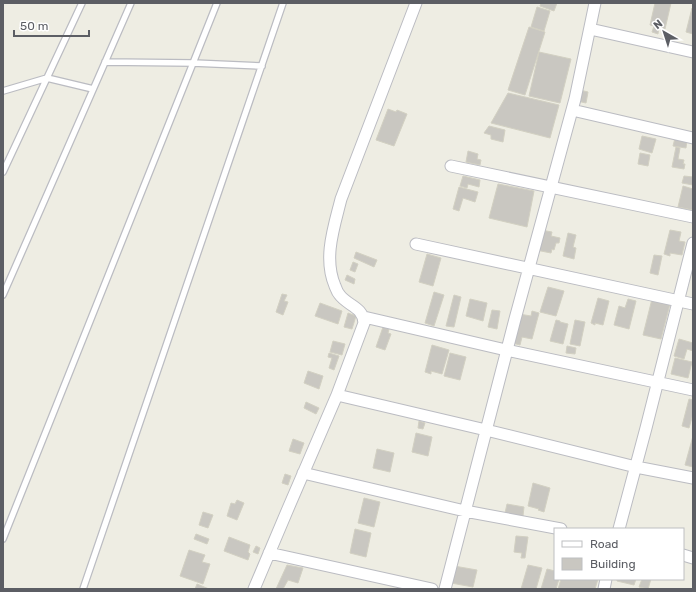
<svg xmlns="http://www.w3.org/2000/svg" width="696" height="592" viewBox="0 0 696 592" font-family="Rubik,sans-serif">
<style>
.building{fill:#c9c7c1;stroke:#d2d0c2}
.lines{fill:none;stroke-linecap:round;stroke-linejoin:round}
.lane-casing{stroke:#bbbcc2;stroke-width:8}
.street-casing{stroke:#bbbcc2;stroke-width:13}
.lane{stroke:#fff;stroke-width:5.5}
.street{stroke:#fff;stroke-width:11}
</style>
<rect width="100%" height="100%" fill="#eeede3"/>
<path class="building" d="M541,3h16l-3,8 -14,-5z
M655,3h16l-6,26 -6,-2 -1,7 -6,-2 2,-6 -4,-1z
M537,7l13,4 -6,20 -13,-4z
M692,8h1v26l-7,-2z
M529,27l16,5 -20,63 -17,-5z
M539,52l32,7 -11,44 -31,-7z
M580,90l8,2 -2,11 -9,-2z
M508,93l51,12 -9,33 -59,-15z
M388,109l8,3 1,-2 10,4 -13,32 -18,-6z
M489,126l16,4 -2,12 -12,-3v-4l-7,-2z
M642,136l14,3 -4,14 -13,-4z
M675,138l12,2 -1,8 -13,-2z
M676,147l4,1 -2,11 6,1 -1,4h2l-1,5 -12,-2z
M468,151l10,3 -1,5 4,1 -1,5 -14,-3z
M640,153l10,2 -2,11 -10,-2z
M463,176l17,4 -1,7 -11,-3 -1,4 -7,-2z
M684,176l9,1v8l-11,-2z
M498,184l36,7 -7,36 -38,-9z
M683,186l10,3v21l-15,-3z
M459,187l19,5 -3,10 -12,-4 -4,13 -6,-2z
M541,230l11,2 -1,4 9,2 -1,5h-3l-2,7 -2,-1 -1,4 -15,-3z
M670,230l11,2 -2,9 6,1 -3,13 -12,-2v3l-6,-2z
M568,233l8,2 -3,12 3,1 -2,11 -11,-3z
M356,252l21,8 -3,7 -20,-9z
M427,254l14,4 -8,28 -14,-4z
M654,255l8,1 -4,19 -8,-2z
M353,262l5,2 -3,8 -5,-2z
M347,275l8,4 -1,5 -9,-4z
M548,287l16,4 -8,25 -16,-4z
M434,292l10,3 -10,31 -9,-3z
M282,294l5,1 -3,6 4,1 -5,13 -7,-3z
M454,295l7,2 -7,30 -8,-1z
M598,298l11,3 -6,24 -8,-2v2l-4,-2z
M470,299l17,4 -4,18 -17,-5z
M628,299l8,2 -7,28 -15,-4 5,-19 6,2z
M652,299l18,5 -9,35 -18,-4z
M320,303l22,8 -4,13 -23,-8z
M492,310l8,1 -3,18 -9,-2z
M532,311l7,2 -7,26 -10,-2 -2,8 -8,-2 7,-29 12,2z
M348,313l8,3 -4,13 -8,-2z
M556,320l4,1v1l8,2 -5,20 -13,-3z
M575,320l10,2 -5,24 -10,-2z
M383,327l6,2 -1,4 3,1 -6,16 -9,-3z
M679,339l14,4v8l-6,-2 -3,10 -10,-3z
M333,341l12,3 -3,11 -12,-3z
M432,345l17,5 -7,24 -11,-3v3l-6,-2z
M567,346l9,2 -1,6 -9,-1z
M329,353l10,3 -5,14 -5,-2 3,-10 -4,-1z
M450,353l16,4 -6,23 -16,-4z
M675,358l17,4 -4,16 -17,-4z
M308,371l15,5 -4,13 -15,-6z
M689,399l4,1v14l-4,14 -7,-2z
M306,402l13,6 -3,6 -12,-6z
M419,421l6,2 -2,6 -5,-1z
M416,433l16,4 -4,19 -16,-4z
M693,436v31l-8,-2z
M293,439l11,4 -4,11 -11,-3z
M377,449l17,4 -4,19 -17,-4z
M285,474l6,2 -3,9 -6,-2z
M533,483l17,5 -6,24 -6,-2 1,-1 -11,-3z
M364,498l16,4 -6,25 -16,-4z
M237,500l7,3 -7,17 -10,-4 4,-13 4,1z
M507,504l17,3 -1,9 -18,-3z
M203,512l10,3 -5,13 -9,-3z
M355,529l16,4 -5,24 -16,-4z
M196,534l13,5 -2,5 -13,-5z
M516,536l12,1 -3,21h-4l1,-5 -8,-1z
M229,537l21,8 -2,7 2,2 -2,6 -24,-9z
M256,546l4,2 -2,6 -5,-2z
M189,550l16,5 -3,7 8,2 -7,20 -23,-8z
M287,565l16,3 -5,15 -10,-3 -5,9h-7z
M528,565l14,3 -6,21h-15z
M454,566l23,4 -4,17 -22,-4z
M547,569l8,2v8h4l-3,10h-15z
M561,579h37l-3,10h-37z
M617,579h19l-2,6 -17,-4z
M642,579h9l-3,10 -9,-2z
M197,584l12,5h-14z"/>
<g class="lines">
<defs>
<path id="lane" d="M105,62l88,1 69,3
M3,91l44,-13 46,11
M3,172l79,-169
M3,295l128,-292
M3,539l214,-536
M83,589l200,-586"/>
<path id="street" d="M590,29l103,23
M572,110l121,28
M451,166l242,51
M416,244l277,60
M364,317l142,33 187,40
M337,395l149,35 150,37 57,11
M303,473l162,38 96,18
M619,529l27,-101 47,-185
M269,553l163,36
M683,555l10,3
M254,589l33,-78 50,-116 27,-72c-1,-17 -17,-17 -25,-29 -2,-2 -3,-6 -4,-8 -12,-28 -1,-59 6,-87l75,-196
M445,589l70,-270 60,-220 20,-96
M604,589l2,-10"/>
</defs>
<use href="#lane" class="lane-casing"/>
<use href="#street" class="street-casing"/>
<use href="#lane" class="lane"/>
<use href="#street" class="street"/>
</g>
<rect width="696" height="592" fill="none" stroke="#5c5e64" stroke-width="8"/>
<rect x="554" y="528" width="130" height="52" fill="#ffffff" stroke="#bebfc1"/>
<rect x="562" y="541" width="20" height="6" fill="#ffffff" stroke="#bebfc1"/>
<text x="590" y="548" font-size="12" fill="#5c5e64">Road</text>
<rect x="562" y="558" width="20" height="12" fill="#c9c7c1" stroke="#bebfc1"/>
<text x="590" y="568" font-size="12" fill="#5c5e64">Building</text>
<g transform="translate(664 32) rotate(321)" stroke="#ffffff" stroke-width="3" paint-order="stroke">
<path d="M0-3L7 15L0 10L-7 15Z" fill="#5c5e64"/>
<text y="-6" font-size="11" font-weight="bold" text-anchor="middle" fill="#5c5e64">N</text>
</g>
<path d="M14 30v6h75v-6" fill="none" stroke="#5c5e64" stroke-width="2"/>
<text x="20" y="30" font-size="12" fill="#5c5e64" stroke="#ffffff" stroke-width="3" paint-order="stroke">50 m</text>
</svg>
